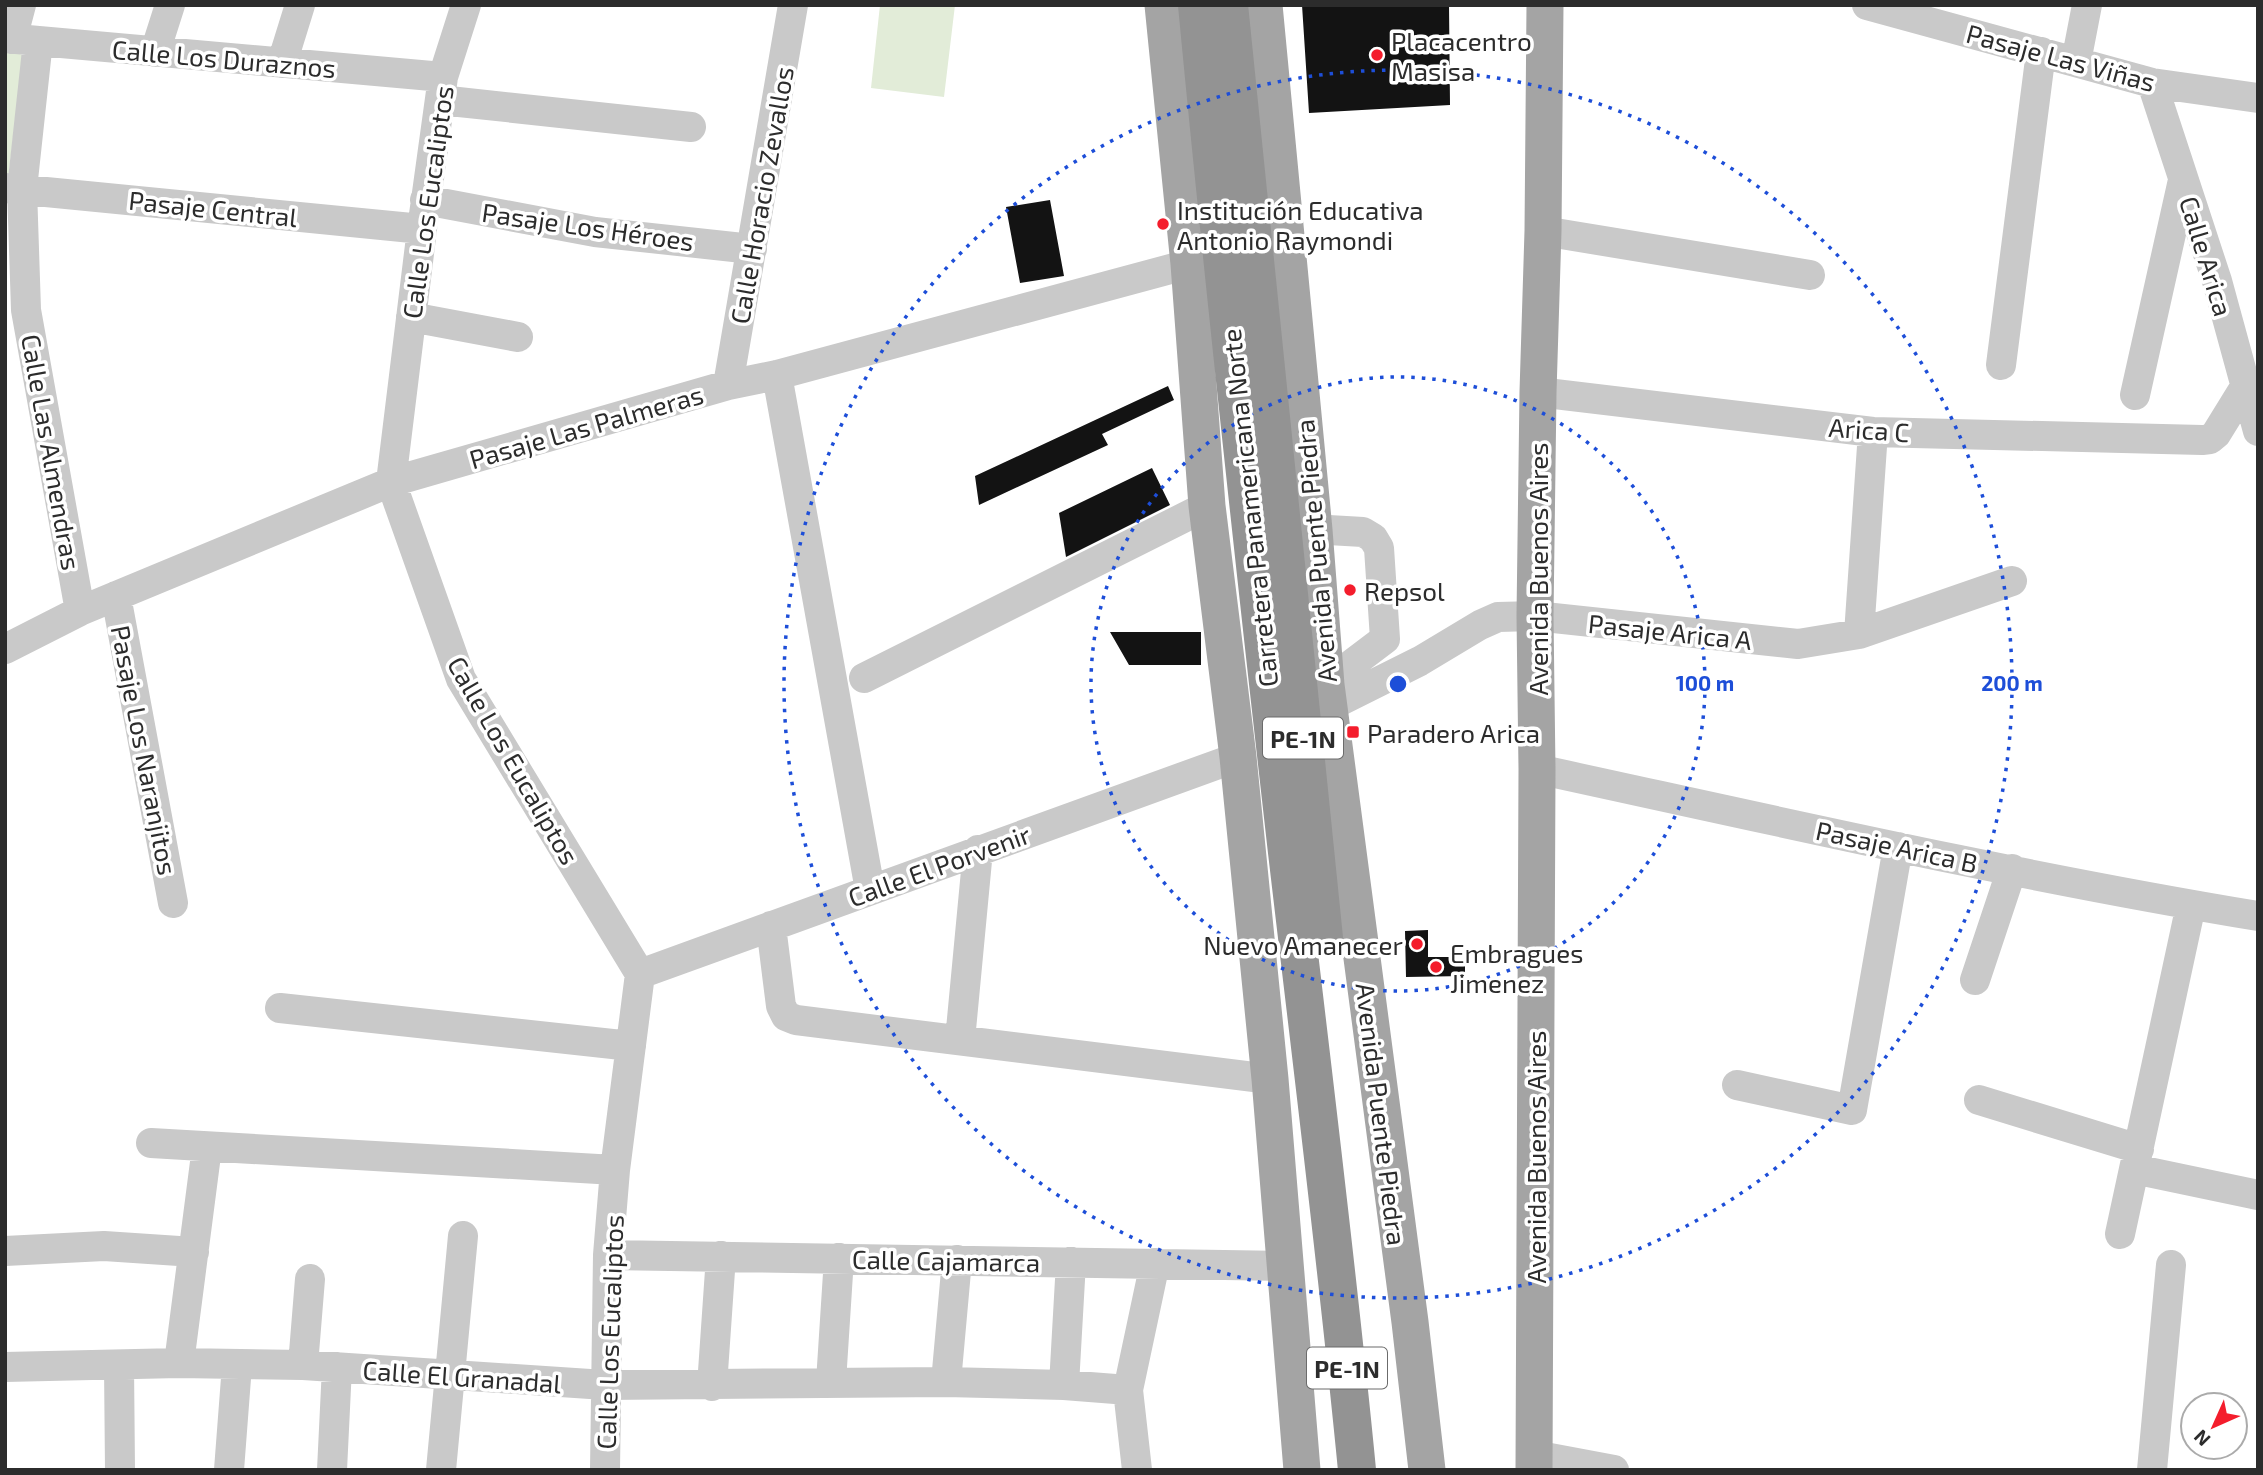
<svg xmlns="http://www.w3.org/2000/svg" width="2263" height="1475" viewBox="0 0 2263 1475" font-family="'Exo 2',sans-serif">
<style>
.green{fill:#e2ecd8}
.building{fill:#131313}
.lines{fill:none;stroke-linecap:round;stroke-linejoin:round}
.minor{stroke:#c9c9c9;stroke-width:30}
.major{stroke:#a4a4a4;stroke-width:37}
.highway{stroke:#939393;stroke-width:38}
.ring{fill:none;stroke:#1d4ed8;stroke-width:3.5;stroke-dasharray:3.5 7}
.poi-dot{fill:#f41d2c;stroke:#fff;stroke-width:2.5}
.labels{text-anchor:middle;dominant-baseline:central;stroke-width:7;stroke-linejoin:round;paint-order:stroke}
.shield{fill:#fff;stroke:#6b6b6b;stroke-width:2}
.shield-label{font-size:24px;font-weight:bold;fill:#2c2c2c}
.poi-label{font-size:26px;fill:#2c2c2c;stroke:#fff;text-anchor:start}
.street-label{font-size:26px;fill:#2c2c2c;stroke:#fff}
.centre{fill:#1d4ed8;stroke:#fff;stroke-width:3.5}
.ring-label{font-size:21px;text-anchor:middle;font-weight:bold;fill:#1d4ed8;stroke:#fff;stroke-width:7;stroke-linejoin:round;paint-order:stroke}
</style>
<rect width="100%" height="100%" fill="#fff"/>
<path class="green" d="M880,5h75l-11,92 -73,-9z
M5,50l18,5 -15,125 -3,-1z"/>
<path class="building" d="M1302,5h147l1,100 -141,8z
M1050,200l14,76 -44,7 -14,-76z
M1168,386l6,14 -72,34 6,11 -129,60 -4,-29z
M1152,468l18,37 -104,52 -7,-44z
M1110,632h91v33h-72z
M1428,930v27h37v19l-59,1 -1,-46z"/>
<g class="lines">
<path class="minor" d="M466,5l-23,72 -21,152 -31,253 70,197 179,295 -25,196 -7,85 -3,215
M1867,5l285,78 106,15
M5,38l438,39
M12,39l9,-34
M38,41l-16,148 4,121 54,301
M155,52l15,-47
M2076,62l11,-57
M282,63l18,-58
M2152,83l65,198 41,150
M440,100l251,27
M5,188l417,41
M425,200l170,32 157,17
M1543,231l267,44
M411,317l107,20
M2001,365l40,-313
M777,375l93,515
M728,385l65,-380
M1538,392l335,40 329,8 8,-1 6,-5 29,-47
M2135,395l48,-215
M1294,528l69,4 10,6 6,10 6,91 -74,56
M116,596l57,307
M1859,634l14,-202
M5,649l75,-38 311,-129 337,-97 49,-10 412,-111
M864,678l343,-172
M1311,713l19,-7 90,-45 60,-36 18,-8 37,-1 263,28 61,-10 153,-53
M1537,769c240,52 479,107 721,147
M771,926l10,80 5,10 10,4 474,59
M640,974l598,-217
M1975,980l37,-111
M280,1008l351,38
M960,1040l18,-190
M1737,1085l115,25 46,-263
M1979,1100l160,49
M151,1143l464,27
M2134,1169l124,26
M2120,1234l71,-329
M5,1251l99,-5 90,6
M608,1255l677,11
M179,1363l28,-216
M119,1365l1,105
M303,1365l7,-86
M5,1367l174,-4 124,2 302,20 341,-3 118,3 64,5
M831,1382l8,-124
M946,1382l11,-122
M1064,1385l7,-123
M712,1386l9,-130
M1534,1455l80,15
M229,1470l8,-105
M332,1470l5,-103
M441,1470l22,-234
M1137,1470l-9,-80 27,-127
M2152,1470l19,-205"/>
<path class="major" d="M1163,5l26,259 18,242 31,251 32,322 32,391
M1264,5l50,525 12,155 84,637 17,148
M1534,1470l3,-701 -2,-153 3,-224 5,-161 2,-226"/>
<path class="highway" d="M1197,5c27,283 58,565 90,847 24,206 50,411 70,618
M1229,5l95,933"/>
</g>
<g class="ring">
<circle cx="1398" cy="684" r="307"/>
<circle cx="1398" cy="684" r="614"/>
</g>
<g class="poi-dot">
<circle cx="1377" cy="55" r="7"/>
<circle cx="1163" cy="224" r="7"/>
<circle cx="1350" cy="590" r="7"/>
<rect x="1346" y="725" width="14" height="14" rx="3.5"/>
<circle cx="1417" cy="944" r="7"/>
<circle cx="1436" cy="967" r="7"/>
</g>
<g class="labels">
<g class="shield">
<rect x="1263" y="717.5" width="80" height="41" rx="5"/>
<rect x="1307" y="1347.5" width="80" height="41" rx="5"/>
</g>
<g class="shield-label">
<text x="1303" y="738">PE-1N</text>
<text x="1347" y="1368">PE-1N</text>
</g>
<g class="poi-label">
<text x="1391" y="40">Placacentro<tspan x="1391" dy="30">Masisa</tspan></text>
<text x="1177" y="209">Institución Educativa<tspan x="1177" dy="30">Antonio Raymondi</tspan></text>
<text x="1364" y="590">Repsol</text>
<text x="1367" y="732">Paradero Arica</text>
<text x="1403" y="944" text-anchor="end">Nuevo Amanecer</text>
<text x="1450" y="952">Embragues<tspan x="1450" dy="30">Jimenez</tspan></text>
</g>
<g class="street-label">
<text transform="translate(2061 57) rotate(15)">Pasaje Las Viñas</text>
<text transform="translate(224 58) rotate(5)">Calle Los Duraznos</text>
<text transform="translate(761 195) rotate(-80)">Calle Horacio Zevallos</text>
<text transform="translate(427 202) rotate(-82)">Calle Los Eucaliptos</text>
<text transform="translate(213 208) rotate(6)">Pasaje Central</text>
<text transform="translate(588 226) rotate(8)">Pasaje Los Héroes</text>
<text transform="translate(2207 256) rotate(73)">Calle Arica</text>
<text transform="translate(586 426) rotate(-16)">Pasaje Las Palmeras</text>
<text transform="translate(1869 429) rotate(4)">Arica C</text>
<text transform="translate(52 452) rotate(80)">Calle Las Almendras</text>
<text transform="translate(1249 508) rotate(-96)">Carretera Panamericana Norte</text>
<text transform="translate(1315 551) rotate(-95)">Avenida Puente Piedra</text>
<text transform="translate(1537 569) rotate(-90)">Avenida Buenos Aires</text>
<text transform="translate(1670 631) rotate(6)">Pasaje Arica A</text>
<text transform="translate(145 750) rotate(79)">Pasaje Los Naranjitos</text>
<text transform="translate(514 760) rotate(60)">Calle Los Eucaliptos</text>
<text transform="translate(1897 846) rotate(12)">Pasaje Arica B</text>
<text transform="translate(939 865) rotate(-20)">Calle El Porvenir</text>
<text transform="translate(1382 1114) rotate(83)">Avenida Puente Piedra</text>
<text transform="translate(1535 1157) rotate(-90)">Avenida Buenos Aires</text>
<text transform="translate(946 1260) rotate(1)">Calle Cajamarca</text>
<text transform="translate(609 1332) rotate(-88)">Calle Los Eucaliptos</text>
<text transform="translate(462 1376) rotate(4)">Calle El Granadal</text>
</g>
</g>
<circle cx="1398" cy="684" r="10" class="centre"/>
<g class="ring-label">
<text x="1705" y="691">100 m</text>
<text x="2012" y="691">200 m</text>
</g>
<rect width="2263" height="1475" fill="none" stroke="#2c2c2c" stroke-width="14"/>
<g transform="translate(2214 1426) rotate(225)"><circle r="33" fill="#ffffff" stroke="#ababab" stroke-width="2"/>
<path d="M0-5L12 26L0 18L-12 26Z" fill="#f41d2c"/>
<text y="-10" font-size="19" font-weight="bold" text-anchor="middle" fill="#2c2c2c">N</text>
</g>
</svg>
